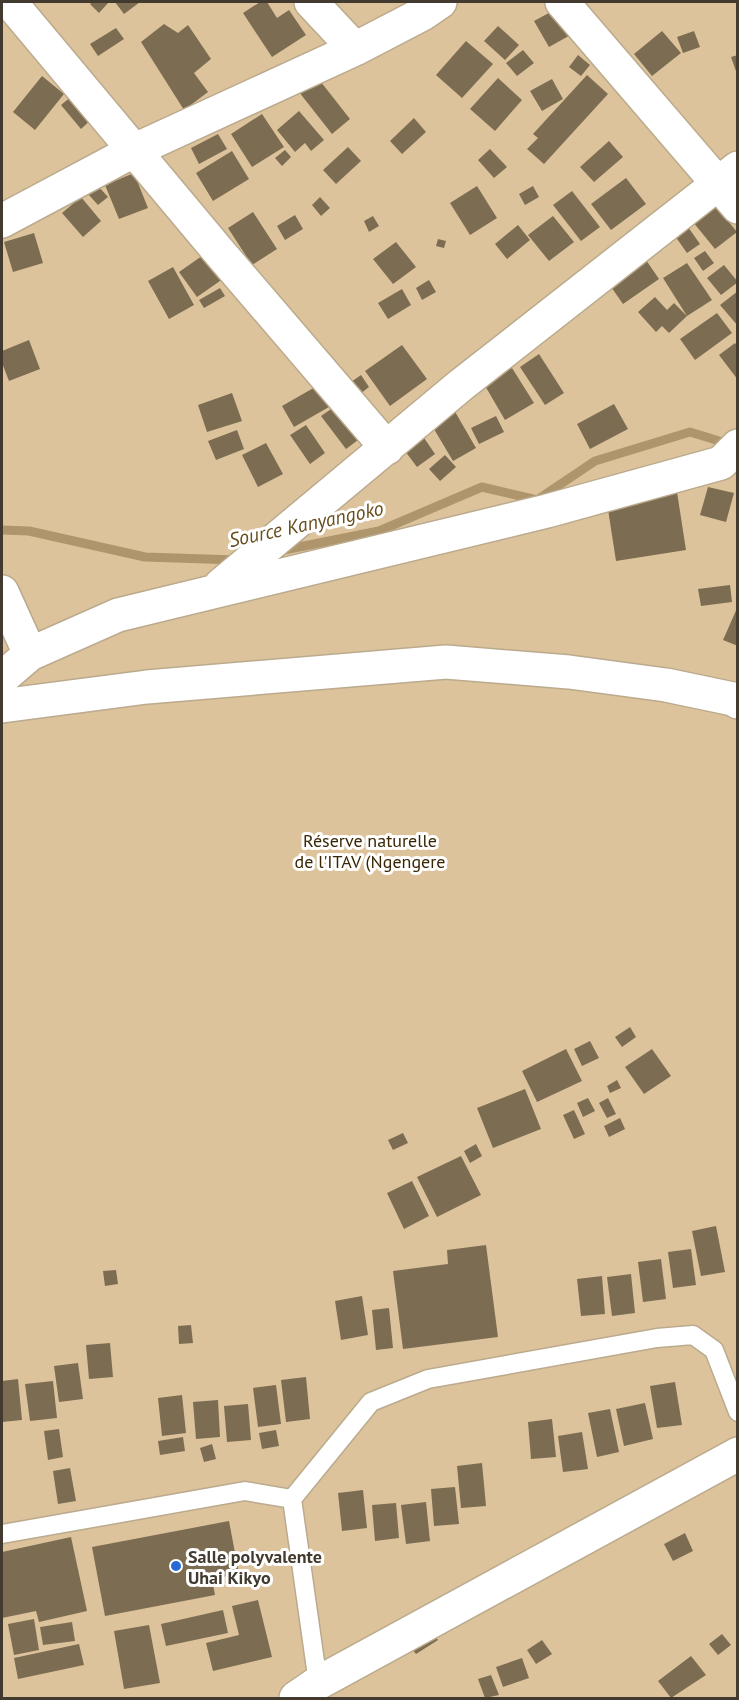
<svg xmlns="http://www.w3.org/2000/svg" width="739" height="1700" viewBox="0 0 739 1700" font-family="'PT Sans',sans-serif">
<style>
.green{fill:#dcc39b}
.lines{fill:none;stroke-linecap:round;stroke-linejoin:round}
.stream{stroke:#ae956c;stroke-width:9}
.building{fill:#7c6c52}
.service-casing{stroke:#bbaa8d;stroke-width:21}
.minor-casing{stroke:#bbaa8d;stroke-width:36}
.service{stroke:#fff;stroke-width:18}
.minor{stroke:#fff;stroke-width:33}
.poi-dot{fill:#266ad6;stroke:#fff;stroke-width:2}
.labels{text-anchor:middle;dominant-baseline:central;stroke-width:6;stroke-linejoin:round;paint-order:stroke}
.park-label{font-size:18px;fill:#382603;stroke:#fff}
.poi-label{font-size:18px;font-weight:bold;fill:#423a2e;stroke:#fff;text-anchor:start}
.water-label{font-size:20px;font-style:italic;fill:#684e1c;stroke:#fff}
</style>
<rect width="100%" height="100%" fill="#fdf1e0"/>
<path class="green" d="M2,2h735v1696h-735z"/>
<g class="lines">
<path class="stream" d="M2,530l27,1 116,26 91,3
M279,551l100,-20 103,-44 55,13 58,-39 95,-29 39,12"/>
</g>
<path class="building" d="M92,2h17l-10,11 -9,-9z
M115,2h25l-16,12z
M260,2h7l10,16 12,-8 17,25 -34,22 -29,-44z
M560,7l14,26 -25,14 -15,-26z
M164,24l14,9 10,-8 23,34 -17,14 14,19 -24,18 -43,-68z
M498,26l21,19 -14,15 -21,-19z
M116,28l8,11 -26,17 -8,-12z
M662,31l19,22 -29,23 -18,-22z
M694,31l6,16 -17,6 -6,-16z
M466,41l27,23 -31,34 -26,-23z
M523,50l11,13 -17,13 -11,-13z
M578,55l12,10 -9,11 -12,-9z
M738,55v19h-1l-6,-17z
M587,75l21,19 -64,70 -17,-15 11,-11 -5,-4z
M42,76l22,18 -29,36 -22,-18z
M317,77l33,42 -18,15 -33,-42z
M498,78l24,22 -27,31 -25,-22z
M552,79l11,20 -21,12 -12,-20z
M72,96l21,22 -12,11 -20,-24z
M299,111l25,29 -13,11 -6,-8 -10,9 -18,-22z
M262,114l22,33 -32,20 -21,-33z
M414,118l12,14 -24,22 -12,-13z
M218,134l9,15 -28,15 -8,-16z
M609,141l14,16 -29,25 -14,-15z
M348,147l13,14 -25,23 -13,-14z
M490,149l17,18 -13,11 -16,-18z
M285,150l6,7 -9,9 -7,-8z
M232,151l17,28 -36,22 -17,-28z
M134,173l14,35 -29,11 -14,-34z
M626,178l20,26 -35,26 -20,-26z
M98,186l10,11 -10,8 -10,-11z
M477,186l20,32 -27,17 -20,-32z
M533,186l6,11 -14,8 -6,-11z
M572,191l28,36 -19,14 -28,-36z
M81,197l20,24 -18,16 -21,-24z
M320,197l10,11 -9,8 -9,-11z
M715,205l22,27 -22,17 -22,-27z
M253,212l24,37 -25,16 -24,-37z
M295,215l8,14 -18,11 -8,-14z
M373,216l6,10 -10,6 -5,-11z
M553,216l21,26 -25,19 -21,-26z
M681,217l19,27 -13,9 -19,-27z
M518,225l12,15 -23,19 -12,-15z
M34,233l9,30 -30,9 -9,-30z
M438,239l8,2 -2,7 -8,-2z
M396,242l20,25 -23,17 -20,-25z
M212,249l18,25 -33,23 -18,-25z
M705,251l9,12 -11,8 -9,-13z
M646,260l13,19 -36,25 -14,-20z
M687,263l25,37 -25,16 -24,-38z
M724,265l14,17 -17,13 -14,-17z
M173,267l21,38 -25,14 -21,-38z
M429,280l7,12 -14,8 -6,-12z
M220,288l5,8 -21,12 -5,-8z
M402,289l9,16 -23,14 -10,-16z
M738,291v35l-18,-21z
M655,297l12,13 7,-7 13,13 -18,17 -7,-7 -6,6 -18,-20z
M717,313l15,20 -37,27 -15,-21z
M29,340l11,29 -31,12 -7,-18v-12z
M735,343l3,4v33l-19,-25z
M402,345l25,34 -37,27 -25,-35z
M539,354l25,39 -19,12 -25,-38z
M512,368l22,35 -29,17 -21,-36z
M361,375l8,12 -9,7 -9,-12z
M317,386l12,21 -35,20 -12,-21z
M232,393l10,28 -35,11 -9,-27z
M614,404l14,25 -38,20 -13,-25z
M337,405l25,32 -16,12 -25,-33z
M454,410l22,38 -23,13 -22,-37z
M496,416l8,16 -25,12 -8,-16z
M306,425l19,28 -15,11 -20,-29z
M418,429l17,25 -18,13 -18,-24z
M237,430l7,19 -28,11 -8,-19z
M266,443l17,31 -25,13 -16,-32z
M445,455l11,12 -16,14 -11,-12z
M708,487l26,6 -8,29 -26,-7z
M677,492l9,58 -70,11 -9,-58z
M730,585l2,17 -31,4 -3,-17z
M738,606v40l-15,-6z
M630,1027l6,10 -14,10 -7,-10z
M590,1041l9,17 -17,8 -8,-17z
M566,1049l16,32 -45,21 -15,-31z
M652,1049l19,27 -27,18 -19,-27z
M617,1080l4,8 -11,5 -3,-7z
M525,1089l16,40 -48,19 -16,-40z
M588,1098l7,13 -12,6 -6,-14z
M608,1098l8,16 -9,4 -8,-15z
M574,1110l11,24 -11,5 -11,-24z
M620,1118l5,11 -16,8 -5,-11z
M403,1133l5,10 -15,7 -5,-10z
M476,1144l6,12 -12,7 -6,-12z
M461,1156l20,39 -44,22 -20,-40z
M412,1181l17,35 -25,13 -17,-36z
M716,1226l9,46 -24,4 -9,-45z
M486,1245l12,92 -95,12 -10,-78 55,-7 -1,-14z
M691,1249l5,36 -23,3 -5,-36z
M661,1259l5,40 -23,3 -5,-40z
M116,1270l2,14 -13,2 -2,-15z
M631,1274l4,39 -23,3 -5,-39z
M602,1276l3,38 -24,2 -4,-37z
M362,1296l6,39 -27,5 -6,-39z
M389,1308l4,40 -17,2 -4,-40z
M191,1325l2,18 -14,1 -1,-18z
M110,1343l3,34 -24,2 -3,-34z
M78,1363l5,36 -24,3 -5,-36z
M306,1377l4,42 -24,3 -5,-42z
M18,1379l4,41 -20,2v-41z
M53,1381l4,37 -27,3 -5,-37z
M675,1382l7,43 -25,3 -7,-42z
M276,1385l5,39 -23,3 -5,-39z
M182,1395l4,38 -24,3 -4,-38z
M218,1400l2,37 -24,2 -3,-37z
M645,1403l8,36 -29,7 -8,-37z
M248,1404l3,36 -24,2 -3,-36z
M610,1409l9,43 -22,5 -9,-44z
M552,1419l4,38 -25,2 -3,-37z
M59,1429l4,28 -15,3 -4,-29z
M276,1430l3,16 -17,3 -3,-16z
M582,1432l6,37 -25,3 -5,-36z
M183,1437l2,14 -25,4 -2,-14z
M212,1444l4,15 -12,3 -4,-14z
M482,1463l4,43 -25,2 -4,-42z
M70,1468l6,33 -18,3 -5,-33z
M455,1487l4,37 -25,2 -3,-37z
M363,1490l4,38 -25,3 -4,-38z
M426,1502l4,39 -24,3 -5,-39z
M396,1503l3,35 -24,3 -3,-36z
M229,1521l10,53 -27,5 3,16 -110,21 -13,-69z
M685,1533l8,18 -20,10 -9,-17z
M71,1537l16,74 -48,11 -3,-11 -34,7v-66z
M258,1600l14,57 -59,14 -7,-28 33,-8 -7,-29z
M223,1610l5,23 -62,13 -5,-22z
M34,1619l5,31 -25,5 -6,-31z
M72,1622l3,19 -32,4 -3,-18z
M149,1625l11,58 -36,6 -10,-58z
M430,1629l8,11 -22,14 -8,-10z
M722,1634l9,11 -13,10 -9,-11z
M542,1640l10,14 -16,10 -9,-14z
M79,1644l5,21 -66,14 -4,-21z
M691,1656l15,19 -35,23 -13,-17z
M522,1658l7,20 -26,9 -7,-20z
M491,1675l8,20 -14,3 -7,-19z"/>
<g class="lines">
<defs>
<path id="service" d="M2,1534l243,-43 47,8
M318,1683l-26,-184 79,-97 57,-23 229,-41 36,-3 21,15 24,62"/>
<path id="minor" d="M10,2l210,251 167,195
M311,2l44,47
M562,2l176,205
M2,221l133,-71 220,-101 69,-36 16,-11
M221,585l240,-200 277,-217
M2,592l28,62
M2,678l28,-24 88,-39 429,-104 174,-48 17,-17
M2,706l145,-19 299,-25 123,10 97,13 67,14 5,3
M296,1698l22,-15 420,-229"/>
</defs>
<use href="#service" class="service-casing"/>
<use href="#minor" class="minor-casing"/>
<use href="#service" class="service"/>
<use href="#minor" class="minor"/>
</g>
<circle class="poi-dot" cx="176" cy="1566" r="6"/>
<g class="labels">
<g class="park-label">
<text x="370" y="840">Réserve naturelle<tspan x="370" dy="21">de l'ITAV (Ngengere</tspan></text>
</g>
<g class="poi-label">
<text x="188" y="1556">Salle polyvalente<tspan x="188" dy="21">Uhai Kikyo</tspan></text>
</g>
<g class="water-label">
<text transform="translate(306 524) rotate(-12)">Source Kanyangoko</text>
</g>
</g>
<rect width="739" height="1700" fill="none" stroke="#423a2e" stroke-width="6"/>
</svg>
